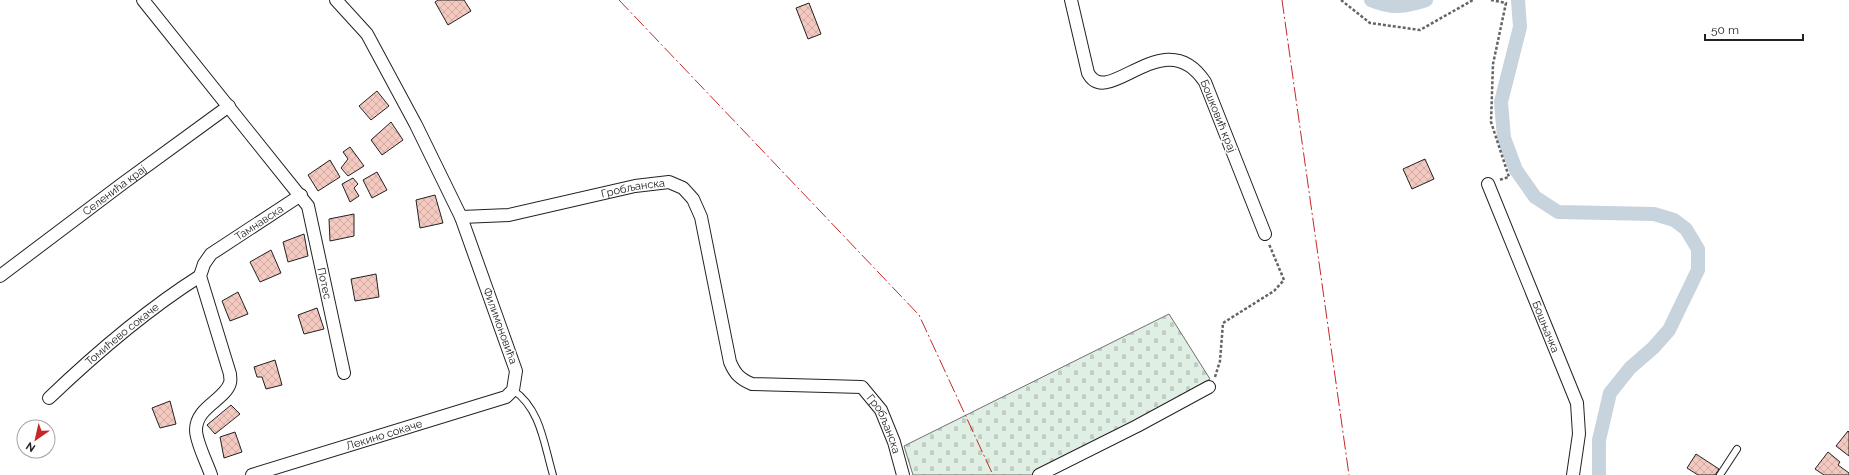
<svg xmlns="http://www.w3.org/2000/svg" width="1849" height="475" viewBox="0 0 1849 475" font-family="Raleway,sans-serif">
<style>
.cemetery{fill:url(#cemetery-stones);stroke:#6f6f6f}
.lines{fill:none;stroke-linecap:round;stroke-linejoin:round}
.canal{stroke:#c7d3dd;stroke-width:14}
.building{fill:url(#building-cross-hatch);stroke:#222}
.lane-casing{stroke:#222;stroke-width:8}
.street-casing{stroke:#222;stroke-width:14}
.path{stroke:#646464;stroke-width:2.5;stroke-dasharray:3 2;stroke-linecap:butt}
.lane{stroke:#fff;stroke-width:6}
.street{stroke:#fff;stroke-width:12}
.power{stroke:#c62828;stroke-width:1;stroke-dasharray:14 3 2 3;stroke-linecap:butt}
.labels{text-anchor:middle;dominant-baseline:central;stroke-width:3;stroke-linejoin:round;paint-order:stroke}
.street-label{font-size:11px;fill:#222;stroke:#fff}
</style>
<defs>
<pattern id="cemetery-stones" width="16" height="16" patternUnits="userSpaceOnUse"><rect width="16" height="16" fill="#e0efe3"/><path d="M2 7V4a2 2 0 0 1 4 0v3zM10 15v-3a2 2 0 0 1 4 0v3z" fill="#c0cdc2"/></pattern>
<pattern id="building-cross-hatch" width="8" height="8" patternUnits="userSpaceOnUse"><rect width="8" height="8" fill="#f3c9c0"/><path d="M0 0l8 8M0 8l8-8" fill="none" stroke="#d0aca5"/></pattern>
</defs>
<rect width="100%" height="100%" fill="#fff"/>
<path class="cemetery" d="M1169,314l41,65 -150,84 -28,12h-119l-9,-29z"/>
<g class="lines">
<path class="canal" d="M1371,0c21,9 34,7 55,0
M1518,0l2,27 -19,75 3,36 12,32 19,27 23,15 96,2 20,6 12,9 12,20v21l-29,60 -16,18 -23,20 -20,25 -11,47v35"/>
</g>
<path class="building" d="M438,0h26l7,11 -23,14 -13,-23z
M809,3l12,31 -13,5 -12,-31z
M377,91l12,15 -18,14 -12,-14z
M391,122l12,18 -21,15 -11,-15z
M350,147l14,19 -16,10 -7,-8 7,-9 -5,-7z
M1425,159l9,20 -22,10 -9,-20z
M330,160l10,17 -22,14 -10,-16z
M377,172l10,18 -15,8 -9,-18z
M353,178l5,6 -4,4 5,8 -9,6 -8,-18z
M435,195l8,28 -23,5 -4,-28z
M354,214v22l-24,5 -1,-22z
M304,234l4,22 -20,6 -5,-20z
M271,250l10,23 -21,9 -10,-20z
M376,274l3,23 -24,4 -4,-22z
M238,292l10,22 -18,7 -8,-20z
M317,308l7,21 -20,5 -6,-19z
M275,360l7,25 -16,4 -4,-12h-5l-3,-10z
M170,401l6,23 -16,4 -8,-20z
M231,405l9,9 -25,20 -8,-9z
M1848,431l1,1v24l-13,-10z
M235,432l7,20 -18,6 -4,-21z
M1828,452l12,10 -2,3 11,8v2h-25l-9,-6z
M1696,454l23,15 -4,6h-17l-11,-7z"/>
<g class="lines">
<defs>
<path id="lane" d="M513,390c28,19 31,55 40,85
M1720,475l17,-26"/>
<g id="street">
<path id="s1" d="M143,0l165,206 36,167"/>
<path d="M1071,0l17,73c20,38 76,-53 117,9l60,152"/>
<path id="s2" d="M1488,184l89,219 2,31 -6,41"/>
<path id="s3" d="M461,217l48,-2 126,-29 34,-4 14,6 10,11 8,18 29,145c5,12 10,17 22,22l110,3 19,23 13,32 9,33"/>
<path id="s4" d="M0,276l122,-92 107,-78"/>
<path id="s5" d="M49,398c45,-43 99,-89 151,-122"/>
<path id="s6" d="M211,475c-4,-12 -15,-33 -15,-45 0,-23 29,-30 34,-47 1,-2 0,-7 0,-9l-30,-98 4,-12 7,-10 90,-59"/>
<path id="s7" d="M252,475l254,-78 7,-7 3,-19 -55,-154 -45,-92 -49,-91 -31,-34"/>
<path d="M1039,475l98,-49 72,-39"/>
</g>
</defs>
<use href="#lane" class="lane-casing"/>
<use href="#street" class="street-casing"/>
<path class="path" d="M1341,0l29,23 50,7 53,-30
M1491,0l15,3 -13,61 -2,58 18,55 -10,3
M1215,377l5,-16 3,-38 51,-32 10,-11 -15,-36"/>
<use href="#lane" class="lane"/>
<use href="#street" class="street"/>
<path class="power" d="M619,0l300,315 74,160
M1282,0l67,475"/>
</g>
<g class="labels">
<g class="street-label">
<text transform="translate(1218 116) rotate(68)">Бошковић крај</text>
<text stroke="none"><textPath href="#s3" startOffset="175">Гробљанска</textPath></text>
<text stroke="none"><textPath href="#s4" startOffset="143">Селенића крај</textPath></text>
<text stroke="none"><textPath href="#s6" startOffset="301">Тамнавска</textPath></text>
<text stroke="none"><textPath href="#s1" startOffset="343">Потес</textPath></text>
<text transform="translate(500 326) rotate(70)">Филимоновића</text>
<text stroke="none"><textPath href="#s2" startOffset="154">Бошњачка</textPath></text>
<text stroke="none"><textPath href="#s5" startOffset="97">Томићево сокаче</textPath></text>
<text stroke="none"><textPath href="#s3" startOffset="595">Гробљанска</textPath></text>
<text stroke="none"><textPath href="#s7" startOffset="138">Лекино сокаче</textPath></text>
</g>
</g>
<g transform="translate(36 439) rotate(214)"><circle r="19" fill="#ffffff" stroke="#a7a7a7"/>
<path d="M0-3L7 15L0 10L-7 15Z" fill="#c62828"/>
<text y="-6" font-size="11" font-weight="bold" text-anchor="middle" fill="#222222">N</text>
</g>
<path d="M1705 34v6h98v-6" fill="none" stroke="#222222" stroke-width="2"/>
<text x="1711" y="34" font-size="12" fill="#222222" stroke="#ffffff" stroke-width="3" paint-order="stroke">50 m</text>
</svg>
